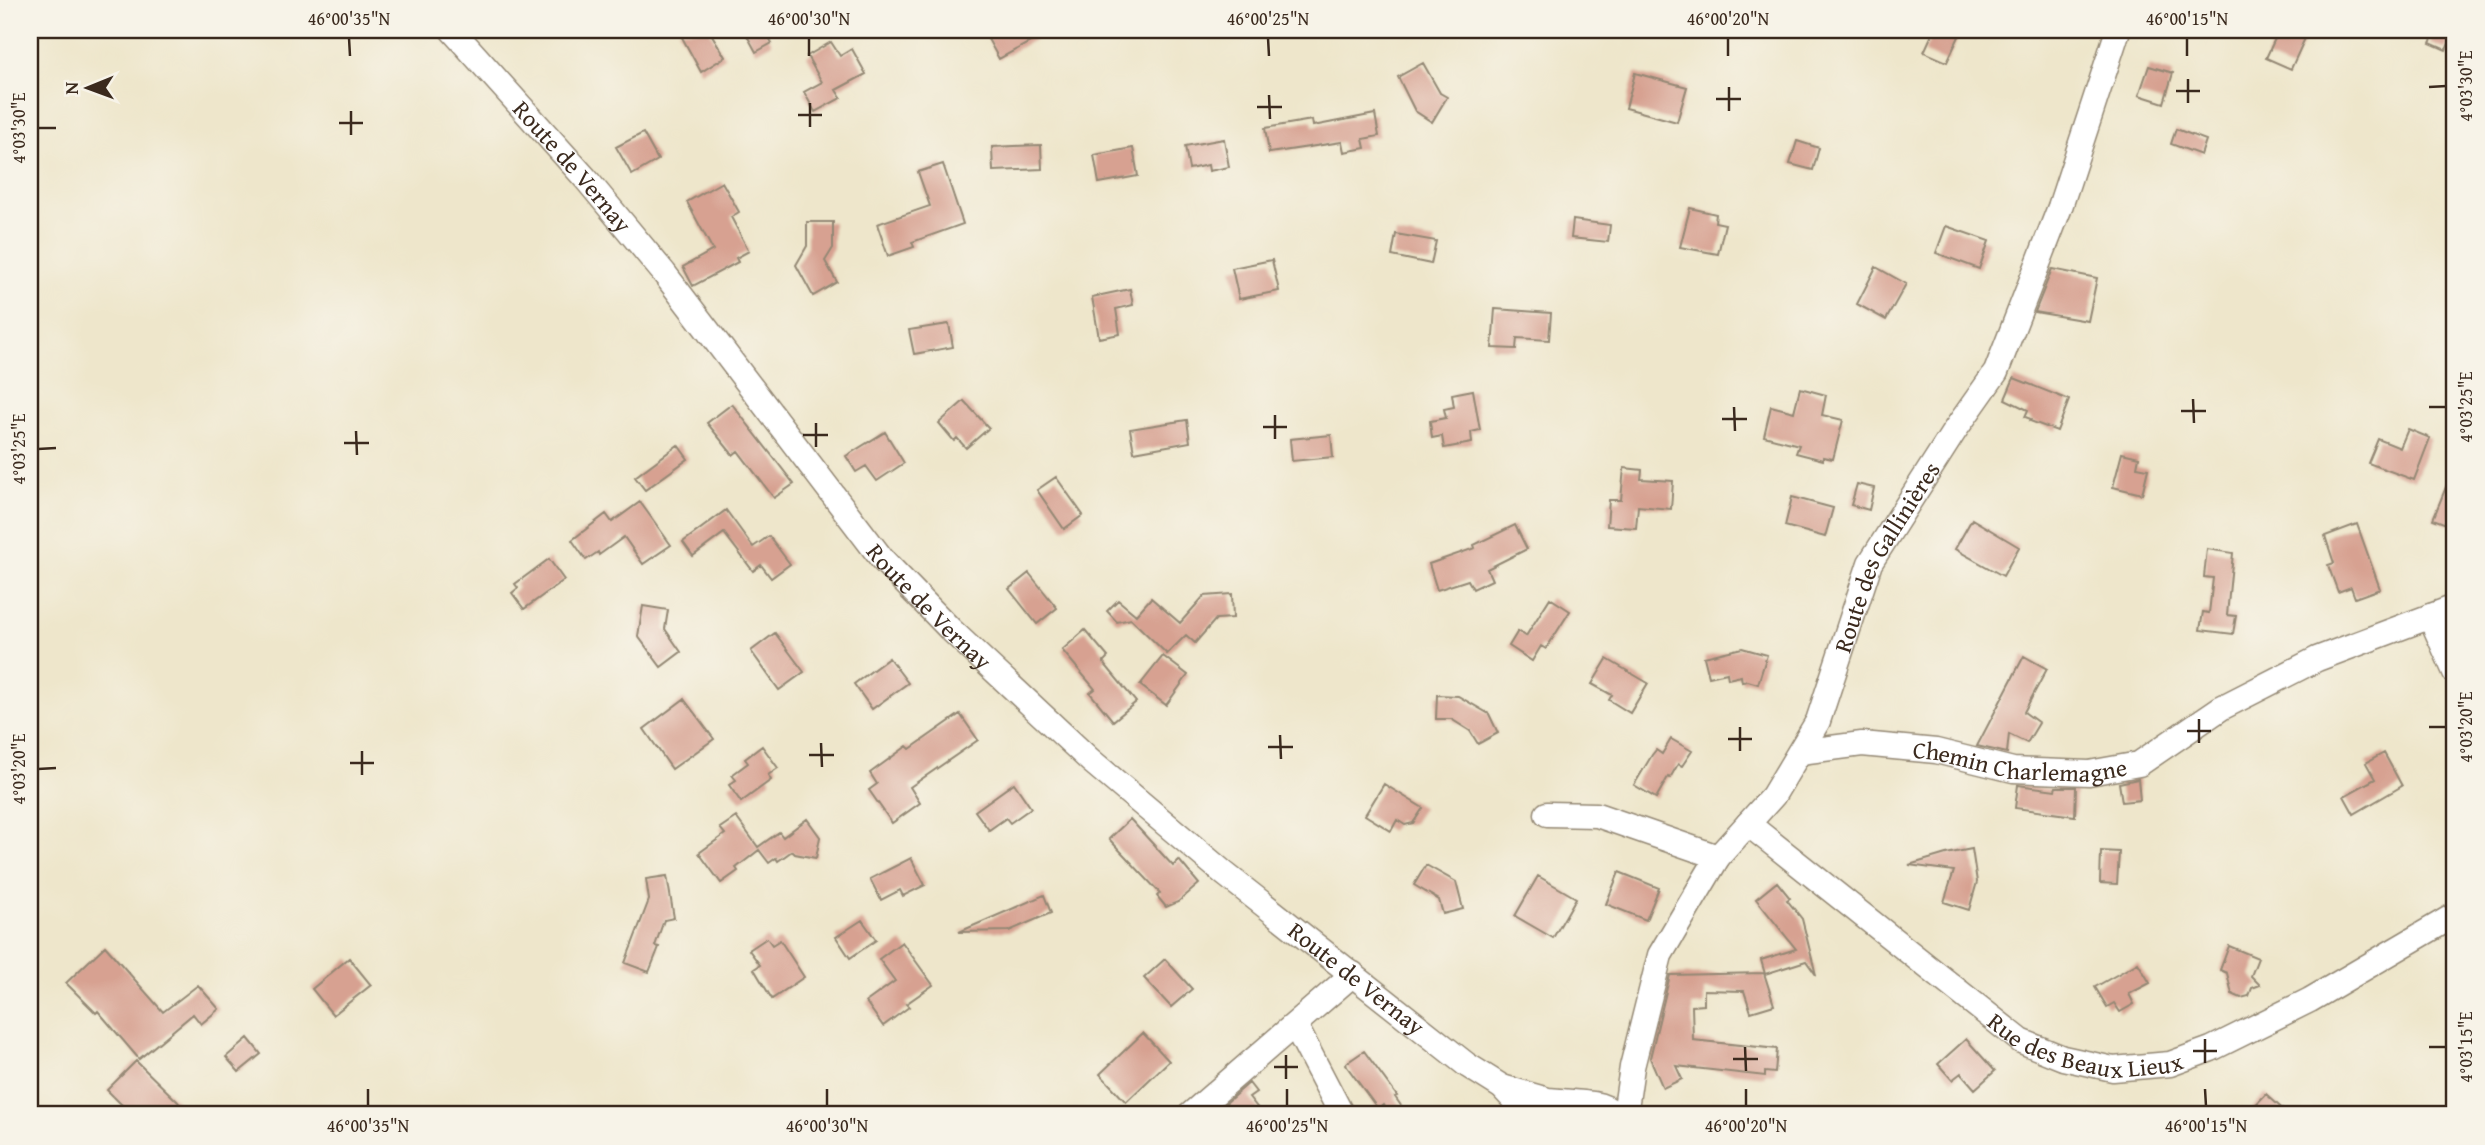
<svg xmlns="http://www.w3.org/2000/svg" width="2485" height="1145" viewBox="0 0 2485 1145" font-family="'Gentium Book Plus',serif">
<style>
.building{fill:#d7a191}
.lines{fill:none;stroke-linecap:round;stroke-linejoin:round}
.minor-casing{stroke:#948874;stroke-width:27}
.minor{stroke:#fff;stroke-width:24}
.ticks{fill:none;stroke:#3b2a1e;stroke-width:2.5}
.labels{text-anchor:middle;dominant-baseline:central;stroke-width:5;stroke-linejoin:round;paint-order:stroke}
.street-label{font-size:24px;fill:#3b2a1e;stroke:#f7f3e8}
.neatline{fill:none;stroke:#3b2a1e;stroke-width:2.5}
.ticks-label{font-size:18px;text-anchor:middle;fill:#3b2a1e}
</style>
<rect width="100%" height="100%" fill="#f7f3e8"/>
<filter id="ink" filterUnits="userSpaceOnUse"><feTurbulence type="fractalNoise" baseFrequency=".0143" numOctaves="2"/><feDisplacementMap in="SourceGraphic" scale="14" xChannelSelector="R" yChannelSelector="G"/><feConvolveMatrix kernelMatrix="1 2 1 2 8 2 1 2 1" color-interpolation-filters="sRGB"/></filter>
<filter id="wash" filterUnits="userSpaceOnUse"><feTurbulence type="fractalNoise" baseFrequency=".00686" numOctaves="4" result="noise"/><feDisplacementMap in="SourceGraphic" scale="28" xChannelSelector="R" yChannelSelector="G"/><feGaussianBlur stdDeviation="1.57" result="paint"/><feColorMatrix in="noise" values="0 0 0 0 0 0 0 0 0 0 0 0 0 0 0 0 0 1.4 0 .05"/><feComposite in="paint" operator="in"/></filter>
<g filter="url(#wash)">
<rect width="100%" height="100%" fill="#eee6cb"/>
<g id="blocks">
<path class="building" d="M678,30h31l16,27 -24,15z
M744,30h21l7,13 -16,9z
M983,30h69l-53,29z
M1934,30h28l-15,32 -23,-10z
M2279,30h14l13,6 -15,33 -25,-11z
M2436,30h19l-9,20 -16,-7z
M831,42l9,14 12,-7 14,25 -30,16 5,8 -26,14 -11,-20 18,-10 -15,-26z
M1423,63l17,30 7,4 -15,25 -17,-11 -17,-34z
M2149,66l24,7 -9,30 -25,-8z
M1635,73l52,14 -10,35 -51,-14z
M1375,114l4,22 -16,3 2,9 -21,4 -2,-10 -73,11 -4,-25 47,-8 1,6z
M2176,129l30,11 -5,15 -30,-11z
M643,133l15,27 -26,15 -16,-28z
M1224,139l5,28 -20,4 -1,-6 -19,4 -4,-23z
M1797,141l22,7 -6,22 -23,-6z
M1041,145l1,24 -49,2 -1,-24z
M1133,148l5,28 -39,7 -5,-28z
M943,164l20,60 -51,18 2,5 -26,9 -11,-32 53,-18 -12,-34z
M722,182l17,30 -8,5 18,34 -13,7 2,4 -45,24 -10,-19 30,-17 -26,-48z
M1690,208l26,6 -1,8 10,2 -7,30 -38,-7z
M1573,220l37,5 -2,17 -37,-4z
M807,222h26v26l-8,13 12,21 -24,14 -17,-31 11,-19z
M1946,226l43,15 -10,28 -43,-16z
M1396,234l40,7 -5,23 -39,-8z
M1272,260l7,31 -40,8 -7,-31z
M1876,267l30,17 -20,36 -29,-16z
M2052,269l45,9 -9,43 -53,-9z
M1130,289l3,16 -17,4 4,25 -21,4 -7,-41z
M1495,309l56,4 -2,27 -32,-2 -1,11 -24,-1z
M949,324l4,23 -39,7 -5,-24z
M2014,378l55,22 -12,31 -27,-10 1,-2 -6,-2 3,-7 -23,-11z
M1800,388l26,7 -4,20 21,5 -10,39 -10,-2v3l-27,-7 3,-8 -35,-9 7,-30 23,6z
M1473,390l7,40 -9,2 1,11 -28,5 -2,-12 -10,2 -2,-17 16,-3 -2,-9 10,-2 -2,-13z
M964,401l25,27 -23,20 -9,-10 -3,3 -15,-18z
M732,404l62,80 -20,14 -36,-47 -5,4 -26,-32z
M1187,420l3,22 -56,10 -4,-23z
M2408,429l22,9 -16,42 -46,-17 10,-24 22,9z
M885,432l19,31 -27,18 -11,-15 -10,6 -10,-16z
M1331,435l2,22 -41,4 -2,-22z
M678,445l10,14 -43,31 -10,-13z
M2122,453l17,4 -2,10 11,2 -6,25 -29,-7z
M2455,465v43l-6,17 -16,-6z
M1624,468l18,2 -1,9 32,2 -2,28 -33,-3 -2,22 -29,-2 2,-26h12z
M1056,477l27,38 -19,14 -27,-39z
M1857,484l17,4 -5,22 -18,-5z
M1792,497l41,11 -8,29 -40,-11z
M640,502l31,43 -28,19 -19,-27 -25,18 -1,-3 -12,8 -14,-20 34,-26 6,8z
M726,510l27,37 16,-11 21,28 -19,14 -10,-13 -8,6 -29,-38 -31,23 -10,-14z
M1972,519l47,28 -16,29 -48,-27z
M2357,524l23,65 -25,9 -4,-11 -13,5 -10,-27 6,-2 -9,-27z
M1515,525l12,24 -40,20 5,11 -19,9 -5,-9 -31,10 -8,-26 46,-16 -1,-3z
M2207,549l26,4 -6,62 9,1 -3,18 -33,-4 3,-18 6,1 4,-35 -9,-1z
M549,559l15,21 -40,29 -12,-16 6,-5 -3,-4z
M1029,573l28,35 -20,16 -28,-35z
M1232,594l1,24 -17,1 -21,24 -9,-8 -19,19 -36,-35 -14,3 -10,-11 11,-11 18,15 15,-17 29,25 24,-27z
M1550,598l20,13 -24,38 -5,-3 -9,15 -23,-15 9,-15 8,5z
M643,606l25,4 -3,19 16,23 -20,15 -23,-31z
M1085,630l23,27 -5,5 33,40 -23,19 -23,-28 5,-4 -33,-39z
M775,633l29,39 -25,18 -28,-39z
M1742,648l25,7 -9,29 -10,-3 -6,1 -1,-6 -13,3 -1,-6 -18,4 -5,-20z
M1163,656l25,19 -22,30 -26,-20z
M2024,656l23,13 -23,43 15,11 -12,20 -18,-9 -2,19 -30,-7z
M889,658l19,25 -36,26 -18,-25z
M1607,659l41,24 -18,30 -21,-13 3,-5 -20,-11z
M1437,695l21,1 31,18 9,19 -20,11 -8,-13 -19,-12h-15z
M684,699l30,40 -42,30 -28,-40z
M960,714l18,26 -68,47 10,16 -28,20 -23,-33 8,-6 -7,-11 37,-27 3,3z
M1671,739l21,12 -10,15 -4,-2 -8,14 -2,-1 -12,21 -22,-13 18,-30 4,-5 6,4z
M762,746l16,22 -10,7 3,5 -30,22 -12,-17 7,-5 -4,-5 16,-12 -3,-4z
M2384,753l18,33 -48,28 -10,-18 31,-17 -9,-16z
M2138,779l2,21 -18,2 -3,-19z
M1014,783l17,25 -21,15 -4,-5 -17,12 -14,-19z
M1384,784l39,24 -10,15 -8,2 -8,-5 -6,11 -26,-16z
M2018,785l37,5 1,-3h20l-1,29 -60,-8z
M736,817l22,30 21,-15 4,5 24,-18 13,18 -4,21 -21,-4 -3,-3 -14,10 -2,-3 -7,5 -10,-13 -23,18 2,3 -17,12 -22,-30 26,-19 -5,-6z
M1130,819l43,47 6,-6 20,24 -21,18 -12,5 -9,-11 3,-3 -51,-54z
M1972,849l5,33 -8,28 -25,-8 10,-31 -45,-6 37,-11z
M2101,851l18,1 -2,32 -17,-1z
M911,858l14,27 -22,11 -3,-6 -19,10 -11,-21z
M1426,865l30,17 7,27 -20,5 -4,-14 -25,-15z
M1619,872l40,16 -13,32 -40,-16z
M667,876l7,42 -10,2 -9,26 4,1 -10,25 -24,-9 24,-63 -3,-21z
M1538,876l38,22 -23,40 -38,-22z
M1777,882l13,16 -3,2 15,19 14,56 -10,-14 -41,13 -4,-14 35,-11 -40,-50z
M1044,895l7,18 -42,18 -50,1z
M862,920l14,20 -26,18 -14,-21z
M767,938l5,7 8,-5 24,37 -32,22 -18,-30 6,-4 -11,-15z
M902,942l31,43 -27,19 3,3 -26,19 -17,-24 29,-21 -16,-22z
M105,946l58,66 35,-27 21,24 -18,15 -8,-10 -54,45 -41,-48 -2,2 -30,-30z
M2229,946l29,12 -7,18 9,9 -8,3 -3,8 -8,2 -9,-4 -5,-21 -7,-3z
M349,958l22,27 -38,30 -21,-26z
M1165,959l27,30 -21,18 -27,-29z
M2138,963l12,20 -21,11 5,10 -14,8 -6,-9 -7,4 -12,-20z
M1764,973l10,32 -23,7 -7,-21 -40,-1v15l-12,1 1,34 84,9 -2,24 -10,-1v4l-89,-10 6,13 -19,9 -13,-30 20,-83z
M1143,1033l26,28 -43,41 -26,-28z
M248,1038l13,16 -22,18 -13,-15z
M1966,1039l29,32 -20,18 -14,-16 -9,7 -14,-16z
M1364,1051l33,45 -2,1 9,13 -8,5h-7l-6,-10 -5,4 -33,-45z
M136,1061l42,41 9,13h-55l-25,-25z
M1249,1083l7,9 -7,5 14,18h-51z
M2266,1094l23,21h-43z"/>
</g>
</g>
<g filter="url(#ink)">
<use href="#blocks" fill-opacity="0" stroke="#948874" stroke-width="2"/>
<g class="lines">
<defs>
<g id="minor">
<path id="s1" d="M452,30l134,149 78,94 218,286 69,71 139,130 135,114 242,191 35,22 26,28"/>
<path d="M2430,616l25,56"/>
<path id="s2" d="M1800,752l62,-8 74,7 77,19 76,3 50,-9 82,-56 96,-49 138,-52"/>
<path d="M1547,814l50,1 121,42"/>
<path id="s3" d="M1748,824l273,217 42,17 50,11 57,-5 41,-15 99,-49 145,-85"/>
<path d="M1295,1025l47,90"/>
<path d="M1502,1087l46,13 36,3"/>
<path d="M1569,1108c17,-8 34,-5 48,7"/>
<path d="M1190,1115l163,-141"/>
<path id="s4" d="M1625,1115l7,-48 28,-112 58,-98 55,-61 45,-75 52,-158 85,-133 41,-58 64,-165 58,-177"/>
</g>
</defs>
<use href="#minor" class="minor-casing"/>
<use href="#minor" class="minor"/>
</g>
</g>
<path class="ticks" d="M349,38l1,18M809,38v18M1268,38l1,18M1728,38v18M2187,38v18M2188,79v24M1729,87v24M2429,87l17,-1M2176,91h24M1269,95l1,24M1716,99h25M810,103v24M1257,107h25M351,111v24M798,115h24M339,123h24M38,128h18M2193,399l1,24M1734,407l1,24M2429,407h17M2181,411h25M1275,415v24M1722,419h25M816,423v24M1263,427h24M356,431l1,24M803,435h25M344,443h25M38,449l18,-1M2199,719v24M1740,727v24M2429,727h17M2187,731h24M1280,735l1,24M1728,739h24M821,743l1,24M1268,747h25M362,751v24M809,755h25M350,763h24M38,769l18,-1M2205,1039v24M1745,1047l1,24M2429,1047h17M2193,1051h24M1286,1055v24M1733,1059h25M1274,1067h24M368,1089v17M827,1089v17M1287,1089v17M1746,1089v17M2205,1089l1,17"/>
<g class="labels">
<g class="street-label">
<text stroke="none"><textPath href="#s1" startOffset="182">Route de Vernay</textPath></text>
<text stroke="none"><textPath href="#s4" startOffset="626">Route des Gallinières</textPath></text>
<text stroke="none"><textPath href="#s1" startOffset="749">Route de Vernay</textPath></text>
<text stroke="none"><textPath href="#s2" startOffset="222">Chemin Charlemagne</textPath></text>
<text stroke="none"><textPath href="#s1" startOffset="1316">Route de Vernay</textPath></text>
<text stroke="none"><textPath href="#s3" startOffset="413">Rue des Beaux Lieux</textPath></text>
</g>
</g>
<rect width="2485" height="1145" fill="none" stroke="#f7f3e8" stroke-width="77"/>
<g transform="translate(88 88) rotate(269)" stroke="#f7f3e8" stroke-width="5" paint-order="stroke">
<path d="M0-5L12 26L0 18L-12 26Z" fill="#3b2a1e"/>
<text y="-10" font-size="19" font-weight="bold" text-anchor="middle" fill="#3b2a1e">N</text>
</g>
<rect x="38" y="38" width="2408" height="1068" class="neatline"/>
<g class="ticks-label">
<text x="349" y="25">46°00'35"N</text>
<text x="809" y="25">46°00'30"N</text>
<text x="1268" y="25">46°00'25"N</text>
<text x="1728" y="25">46°00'20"N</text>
<text x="2187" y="25">46°00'15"N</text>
<text transform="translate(2466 86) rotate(-90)" y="6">4°03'30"E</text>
<text transform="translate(19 128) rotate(-90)" y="6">4°03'30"E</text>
<text transform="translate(2466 407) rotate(-90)" y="6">4°03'25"E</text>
<text transform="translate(19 449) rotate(-90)" y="6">4°03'25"E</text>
<text transform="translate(2466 727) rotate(-90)" y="6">4°03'20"E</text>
<text transform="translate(19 769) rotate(-90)" y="6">4°03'20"E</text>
<text transform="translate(2466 1047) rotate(-90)" y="6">4°03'15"E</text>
<text x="368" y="1132">46°00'35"N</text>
<text x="827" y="1132">46°00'30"N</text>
<text x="1287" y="1132">46°00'25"N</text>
<text x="1746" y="1132">46°00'20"N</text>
<text x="2206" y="1132">46°00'15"N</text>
</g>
</svg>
